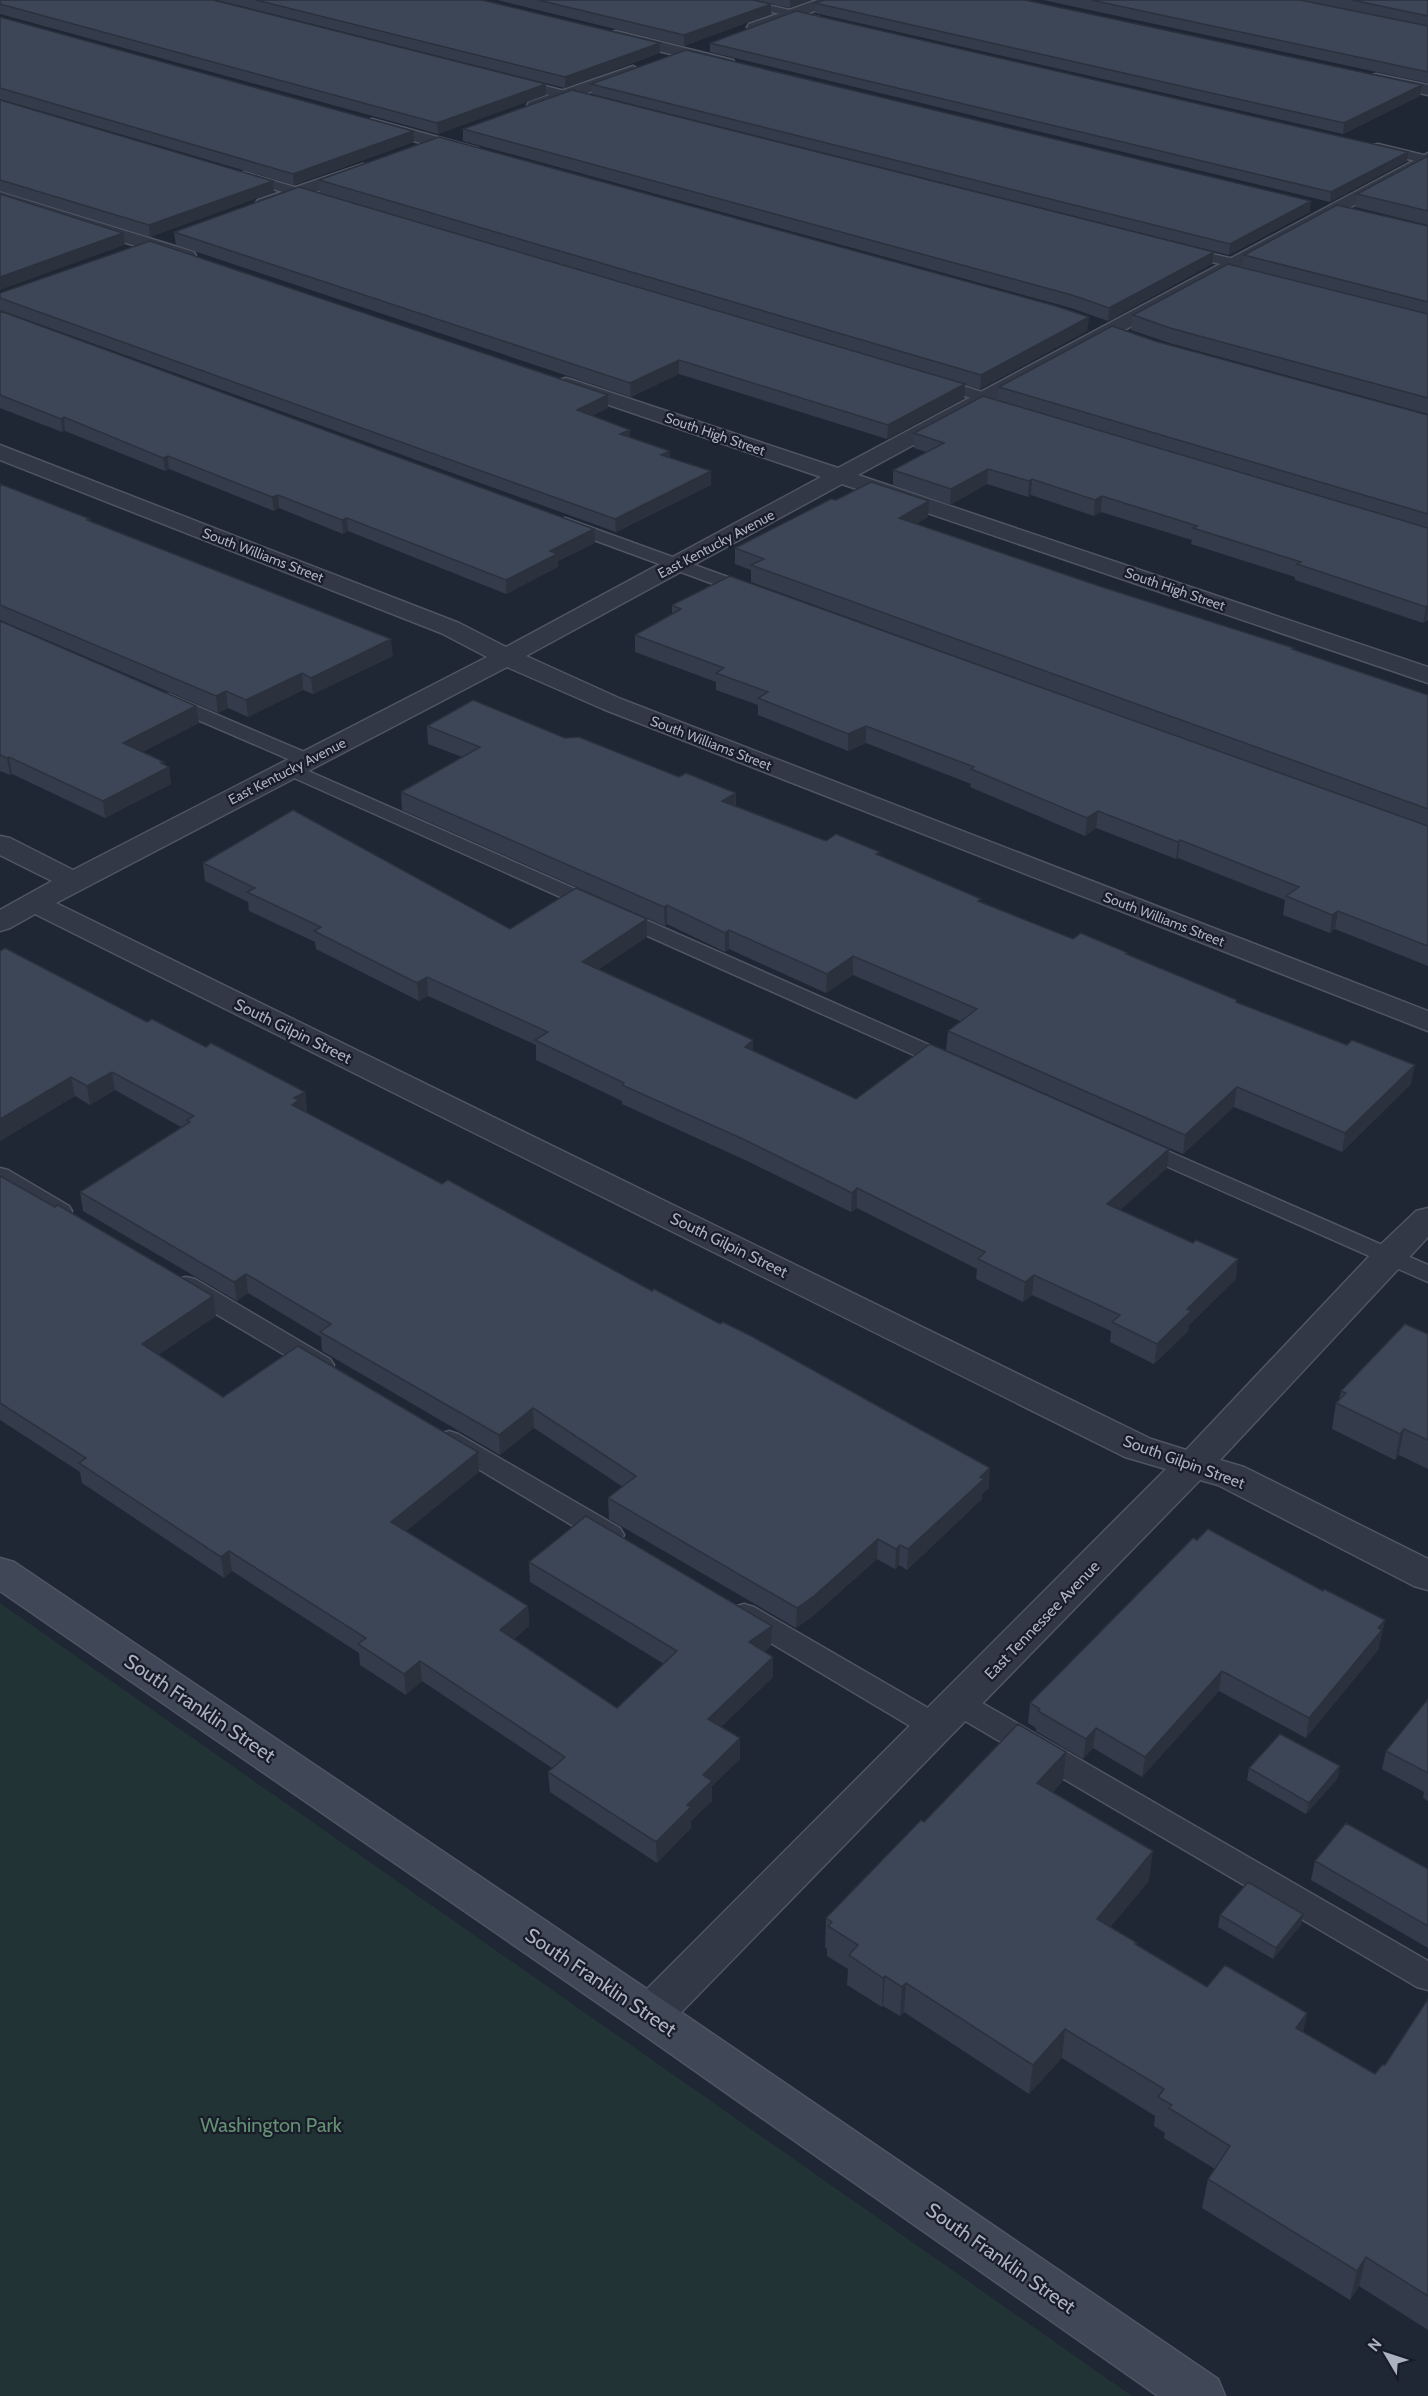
<svg xmlns="http://www.w3.org/2000/svg" width="1428" height="2396" viewBox="0 0 1428 2396" font-family="Cabin,sans-serif">
<style>
.green{fill:#223336}
.lines{fill:none;stroke-linecap:round;stroke-linejoin:round}
.lane-casing{stroke:#505563;stroke-width:3}
.street-casing{stroke:#505563;stroke-width:3}
.secondary-casing{stroke:#505563;stroke-width:3}
.lane{fill:#323845;fill-rule:evenodd}
.street{fill:#323845;fill-rule:evenodd}
.secondary{fill:#404757;fill-rule:evenodd}
.wall{fill:#343c4b}
.shaded-wall{fill:#2b313d}
.building{fill:#3d4657;stroke:#2b313d;stroke-width:1.5}
.labels{text-anchor:middle;dominant-baseline:central;stroke-width:4.5;stroke-linejoin:round;paint-order:stroke}
.far-street-label{font-size:14px;fill:#acb2c2;stroke:#181d29}
.street-label{font-size:16px;fill:#acb2c2;stroke:#181d29}
.near-street-label{font-size:20px;fill:#acb2c2;stroke:#181d29}
.near-park-label{font-size:20px;fill:#659173;stroke:#181d29}
</style>
<rect width="100%" height="100%" fill="#1f2634"/>
<path class="green" d="M0,1603l1132,793h-1132z"/>
<g class="lines">
<defs>
<path id="lane" d="M726,0h21l72,17 2,2 -6,3 -87,-20z
M514,78l78,20 2,3 -6,4 -78,-20v-6z
M1378,144l50,12v8l-54,-13 -2,-3 2,-3z
M244,172l81,24 2,3 -7,4 -81,-24 -1,-3 1,-3z
M1183,247l55,13 2,3 -7,4 -55,-13 -2,-3z
M934,377l58,18 3,3 -8,5 -58,-18 -3,-3z
M565,518l193,70 3,4 -3,4h-12l-187,-69 -2,-4 2,-4z
M168,694l148,63 3,4 -3,4h-14l-141,-61 -2,-4 2,-4z
M290,763l669,295 3,5 -3,5 -8,2 -8,-2 -660,-295 -3,-4 3,-4z
M1140,1139l288,126v17l-296,-131 -4,-5 4,-5z
M0,1168l8,2 61,36 3,5 -3,5 -9,2 -9,-2 -51,-31z
M186,1277l9,2 135,80 4,6 -4,6 -9,3 -9,-3 -135,-80 -3,-6 3,-6z
M449,1431l9,3 162,94 4,7 -4,7 -10,3 -10,-3 -160,-96 -4,-6 4,-6z
M744,1604l10,3 193,112 4,8 -4,8 -11,3 -11,-3 -191,-114 -4,-7 4,-7z
M960,1693l10,3 458,265v29l-11,-3 -467,-275 -5,-8 5,-8z"/>
<path id="street" d="M817,0h23l-3,3 -76,27 -6,2 -8,-5 2,-3z
M616,31l117,29 2,3 -8,5 -117,-29 -2,-3 2,-3z
M633,66l8,5 -2,3 -98,36 -6,1 -8,-5 2,-4z
M1376,74l52,11v10l-58,-13 -2,-3 2,-3z
M372,119l106,29 3,4 -3,4 -6,1 -106,-29 -3,-4 3,-4z
M1428,153v12l-570,310 570,192v16l-586,-199 -316,172 95,43 807,312v20l-825,-322 -96,-42 -451,236 1095,536 35,11 190,-201 40,-38 12,-3v29l-208,223 24,7 184,92v31l-14,-4 -196,-101 -18,-5 -534,548 -16,6 -16,-6 -7,-13 7,-13 532,-533 -41,-12 -1090,-543 -25,14 -10,3v-21l52,-29 -52,-26v-19l10,2 63,32 414,-213 -46,-24 -441,-173v-15l459,178 47,24 315,-170 -262,-89 -3,-4 3,-4 7,-2 7,2 265,88z
M363,164l6,1 3,4 -3,4 -99,35h-12l-3,-4 3,-4z
M0,192l194,60 2,4 -2,4h-14l-180,-57z"/>
<path id="secondary" d="M0,1558l14,4 652,440 552,377 7,17h-67l-524,-368 -634,-437z"/>
</defs>
<use href="#lane" class="lane-casing"/>
<use href="#street" class="street-casing"/>
<use href="#secondary" class="secondary-casing"/>
<use href="#lane" class="lane"/>
<use href="#street" class="street"/>
<use href="#secondary" class="secondary"/>
</g>
<path class="wall" d="M0,0l546,95 -108,39 -438,-120z
M217,0h265l178,53 -95,35z
M497,0h256l18,14 -87,32z
M756,0h55l-21,8z
M1043,0h385v83z
M815,3l607,82 -2,11 -77,38 -528,-121z
M0,17l413,114 1,11 -120,43 -294,-86z
M710,43l697,118 -77,41 -620,-150z
M591,84l719,128 -81,43 -637,-161z
M0,100l273,81 1,11 -124,45 -150,-46z
M463,129l751,123 -2,12 -104,57 -37,-13 -608,-167z
M1428,156v69l-73,-18 2,-13z
M319,180l770,137 -2,14 -107,58 -15,-4 -1,13 -77,41 -208,-65 -48,23 -455,-152 -2,-13 471,58 -325,-97z
M1428,226v188l-259,-71 -38,-13 2,-15 109,-47 2,-13z
M0,293l608,102v13l-16,8 38,14v8l40,20 41,27 -95,47 -616,-222z
M0,311l594,218 1,14 -37,18v6l-52,27 -158,-63 -5,3 -64,-26 -5,3 -105,-42 -4,2 -100,-40 -3,1 -62,-24z
M1155,341l273,74v205l-5,3 -128,-43v-3l-104,-33 1,-4 -91,-28 -7,4 -63,-21 -3,2 -41,-13 -37,21 -57,-20v-15l33,-18 -12,-4v-15l84,-32 1,-14z
M0,484l90,35v3l303,134 -80,38 -10,-4 -55,27 -20,-9 -10,5 -218,-93z
M836,500l93,1 -1,16 -12,7 186,63 192,63 134,45v271l-93,-37 -5,4 -47,-18 2,-15 -107,-42 -2,1 -80,-31 -11,8 -115,-49 1,-3 -105,-41 -18,8 -90,-36v-10l-42,-15v-8l-81,-30v-17l37,-21v-9l413,98 -334,-121v-12l-16,-6v-16z
M0,621l196,85 3,17 -57,29 22,10v2l5,3 2,17 -66,34 -93,-44 -2,1 -10,-4z
M427,726l138,12 114,39 57,16v13l90,35 54,15 101,46 92,37 55,16 109,47 174,82 -69,68 -108,-45 -51,47 -237,-104 2,-19 12,-10 -107,-46 -27,18 -97,-44 -4,3 -58,-28 -2,2 -263,-116 -1,-18 61,-35 -34,-13z
M203,863l307,66 137,-10v18l-48,32 154,71v10l103,49 313,50 -2,19 -47,42 116,69 -47,46 -1,6 -34,33 -44,-22 1,-11 -79,-36 -9,7 -47,-23 1,-10 -120,-61 -6,4 -106,-52 -123,-56v-3l-86,-41v-15l-108,-49 -9,5 -103,-52 -1,-7 -66,-31 -1,-9 -43,-21z
M0,951l147,71 59,25 99,45 2,19 -2,1 684,376 -7,6v5l-75,71 -8,-5 -4,4 -18,-10 -64,57 -17,12 -187,-109 -1,-21 15,-11 -89,-59 -34,27 -178,-104 -1,-14 -73,-44 -11,8 -154,-90 -3,-19 101,-65 -66,-37 -25,15 -15,-9 -75,45z
M0,1176l216,140 -58,39 65,42 256,75 -73,59 122,75 1,20 -15,13 103,69 47,-44 -134,-82 -1,-20 242,84 -7,6 9,5v20l-52,50 19,11v21l-28,27v15l-21,20v7l-34,35 -107,-71 -2,-20 4,-4 -130,-87 -16,14 -46,-30 -1,-12 -127,-82 -8,7 -142,-95 -2,-11 -80,-52z
M1428,1334v135l-29,-14 -4,5 -63,-31 4,-26 3,-3 2,-9z
M1323,1591l62,29 -7,30 -72,88 -87,-47 -77,86 -49,-29 -10,11 -47,-28v-3l-8,-5 2,-20z
M1428,1699v102l-5,-3 1,-6 -42,-23 4,-18z
M1249,1768l89,10 -32,36 -59,-34z
M1063,1781l-10,11 96,89 -39,46 27,16 -1,2 71,42 100,26 -4,19 72,42 10,-9 43,-66v331l-69,-44 -9,14 -148,-92 6,-29 7,-10 -51,-31 1,-5 -11,-7 1,-10 -93,-58 -33,36 -125,-82 -4,4 -17,-10 -1,1 -35,-22 1,-16 -21,-13v-7l-2,-2 1,-29 98,-96z
M1315,1861l113,8v79l-117,-68z
M1303,1914l-2,11 -28,34 -55,-32 2,-12z"/>
<path class="shaded-wall" d="M790,0h21l-21,8z
M771,4v10l-87,32v-11z
M660,43v10l-95,35v-11z
M546,84v11l-108,39 -1,-11z
M1422,85l-2,11 -77,38 1,-11z
M413,131l1,11 -120,43 -1,-11z
M1408,152l-1,9 -77,41 1,-10z
M273,181l1,11 -124,45 -1,-12z
M1311,201l-1,11 -81,43 1,-11z
M123,233l2,12 -125,45v-13z
M1214,252l-2,12 -104,57 1,-13z
M1089,317l-2,14 -107,58 1,-14z
M679,360v14l-48,23 -1,-14z
M965,384l-1,14 -77,41 1,-14z
M608,395v13l-31,15v-13z
M64,417l1,14 -3,1 -1,-13z
M630,430v13l-10,-9z
M670,451v13l-9,-9z
M168,456l1,13 -4,2 -2,-13z
M988,469l-1,15 -37,21 1,-16z
M711,471v14l-95,47 -1,-13z
M1032,479l-1,16 -3,2 1,-16z
M278,495l1,13 -5,3 -2,-14z
M1102,496l-1,16 -7,4 1,-16z
M929,501l-1,16 -30,17 1,-16z
M347,518l1,13 -5,3 -1,-14z
M594,529l1,14 -37,18v6l-52,27v-14l44,-29z
M1428,605l-1,15 -4,3 3,-16z
M391,639l2,17 -80,38 -2,-16z
M302,673l1,17 -55,27 -2,-17z
M226,691l2,17 -10,5 -2,-17z
M196,706l3,17 -74,37 -2,-17z
M866,726v17l-18,8v-17z
M9,757l3,17 -2,1 -3,-17z
M164,762l1,7 4,-2 2,17 -66,34 -2,-17z
M736,793l-1,18 -13,-10z
M1098,811l-2,17 -11,8 2,-18z
M1180,840l-2,18 -2,1 2,-17z
M667,905v19l-2,2 -1,-19z
M1338,911l-3,18 -5,4 2,-18z
M647,919v18l-64,43 -1,-18z
M729,930v19l-4,3v-19z
M853,956v19l-27,18 1,-19z
M427,977l1,19 -9,5 -2,-18z
M753,1040v19l-8,-12z
M1415,1065l-4,19 -69,68 3,-19z
M112,1072l3,18 -25,15 -3,-19z
M71,1077l4,19 -75,45v-22z
M1237,1087l-3,20 -51,47 2,-19z
M305,1092l2,19 -7,3 -8,-9 2,-7z
M1169,1149l-2,19 -62,56 2,-20z
M857,1188v20l-6,4 1,-19z
M1238,1259l-2,20 -47,46 -1,6 -34,33 3,-20 30,-35z
M246,1274l2,19 -11,8 -3,-19z
M1034,1275l-2,20 -9,7 2,-20z
M213,1296l3,20 -71,48 -3,-20z
M533,1408l1,20 -34,27 -1,-20z
M1404,1429l-5,26 -4,5 5,-26z
M478,1452l1,20 -86,70 -2,-20z
M990,1468l-1,20 -7,6v5l-75,71 1,-21 72,-72z
M878,1539l-1,20 -64,57 -17,12 1,-20z
M900,1545l-1,20 -4,4 1,-20z
M229,1551l3,20 -8,7 -3,-21z
M528,1606l1,20 -28,24 -1,-20z
M1385,1620l-7,30 -72,88 3,-20z
M772,1626l-1,20 -23,17 1,-21z
M773,1657v20l-65,63v-21z
M420,1661l2,20 -16,14 -2,-21z
M1222,1671l-3,20 -77,86 3,-20z
M1096,1728l-3,20 -10,11 3,-20z
M740,1738v21l-28,27v15l-21,20v7l-34,35 -1,-21 31,-37 16,-30z
M1066,1752l-3,29 -29,32 3,-30z
M1340,1766l-2,12 -32,36 3,-11z
M1153,1851l-4,30 -56,67 4,-29z
M1303,1914l-2,11 -28,34 3,-11z
M885,1976l-2,30 -1,1 1,-29z
M906,1983l-2,29 -4,4 2,-29z
M1307,2013l-6,29 -5,-14z
M1065,2029l-3,29 -33,36 4,-29z
M1366,2257l-7,29 -9,14 7,-29z"/>
<path class="building" d="M0,0h213l333,84 -109,39 -437,-119z
M256,0h226l178,43 -95,34z
M538,0h215l18,4 -87,31z
M824,0h201l397,85 -78,38 -529,-120z
M1091,0h209l128,26v46z
M1352,0h76v16z
M796,11l612,141 -77,40 -621,-149z
M0,17l413,114 -120,43 -293,-86z
M686,50l625,151 -81,43 -639,-160z
M572,90l642,162 -105,56 -37,-13 -609,-166z
M0,100l273,81 -124,44 -149,-45z
M439,137l617,169 33,11 -108,58 -662,-195z
M1428,156v55l-71,-17z
M299,187l666,197 -77,41 -209,-65 -49,23 -456,-151z
M0,194l123,39 -123,44z
M1337,205l91,21v76l-184,-47z
M150,241l458,154 -31,15 53,20 -10,4 50,17 -9,4 50,16 -96,48 -615,-221v-5z
M1228,264l200,50v84l-258,-70 -37,-13z
M0,311l594,218 -44,22 7,3 -51,26 -159,-62 -5,2 -64,-25 -6,2 -104,-41 -5,2 -99,-41 -3,2 -61,-24z
M1112,326l43,15 273,74v99l-429,-127z
M983,396l445,132v77l-2,2 -129,-43 4,-2 -108,-34 4,-2 -95,-30 -7,4 -63,-21 -3,2 -41,-12 -37,20 -58,-19 51,-27 -30,-10z
M871,482l58,19 -30,17 203,69 192,61 -2,1 136,46v114l-677,-244 13,-6 -29,-11 96,-49 5,1z
M0,484l90,35 -3,1 304,119 -80,39 -9,-5 -56,27 -20,-9 -10,5 -216,-91z
M730,576l698,250v120l-90,-35 -6,4 -46,-19 13,-9 -119,-47 -2,2 -80,-31 -11,7 -116,-49 3,-2 -108,-41 -18,8 -90,-36 10,-6 -52,-19 8,-5 -89,-33 46,-26 -9,-4z
M0,621l196,85 -73,37 41,19 -3,1 8,4 -66,34 -94,-44 -2,1 -7,-3z
M473,700l92,38 14,-1 100,40 7,-4 50,20 -14,8 104,40 10,-7 44,18 -4,2 105,45 -3,2 95,38 8,-6 47,20 -2,1 111,46 -1,2 111,43 5,-5 63,25 -70,68 -108,-46 -52,48 -237,-104 29,-22 -124,-53 -26,18 -98,-44 -4,3 -58,-28 -3,2 -263,-115 79,-45 -53,-21z
M293,810l217,119 66,-41 71,31 -65,43 171,78 -8,7 111,52 74,-55 239,105 -62,55 86,39 3,-3 42,19 -51,50 4,2 -34,33 -45,-22 8,-7 -86,-40 -9,7 -47,-23 7,-7 -128,-64 -5,5 -107,-53 -123,-55 2,-2 -89,-43 13,-8 -121,-55 -10,6 -103,-52 7,-4 -74,-35 8,-4 -52,-25z
M5,948l142,74 5,-3 54,28 5,-4 94,49 -11,6 5,2 -7,5 150,79 6,-4 204,111 2,-2 66,35 3,-2 30,15 237,131 -10,9 4,2 -76,70 -8,-4 -4,4 -18,-10 -64,57 -17,12 -189,-110 28,-22 -103,-68 -34,27 -179,-103 11,-8 -85,-50 -12,8 -154,-90 110,-70 -3,-2 7,-4 -82,-44 -25,14 -16,-9 -71,42v-168z
M0,1176l55,31 3,-2 155,91 -71,48 81,53 75,-51 180,106 -87,70 137,84 -28,24 117,78 60,-57 -148,-89 57,-46 186,110 -23,16 24,15 -65,62 32,19 -37,37 9,6 -25,24 4,2 -35,35 -108,-70 17,-15 -145,-96 -16,13 -46,-30 8,-6 -137,-87 -8,6 -142,-94 7,-5 -86,-55z
M1405,1324l23,10v106l-24,-11 -4,5 -64,-31 10,-10 -5,-2z
M1208,1529l115,62 1,-2 61,31 -7,8 4,2 -73,88 -87,-47 -77,86 -49,-29 -10,11 -48,-28 2,-2 -10,-6 163,-165 4,2z
M1428,1699v74l-42,-22z
M1018,1724l48,28 -29,31 116,68 -56,68 40,24 -2,1 72,43 18,-22 82,48 -11,15 79,46 7,-9h3l43,-66v297l-62,-39 -9,14 -149,-92 22,-33 -61,-38 3,-3 -14,-8 6,-8 -99,-60 -32,36 -127,-82 -4,4 -17,-11 -2,2 -34,-23 9,-10 -30,-19 4,-4 -6,-4 95,-98 3,2z
M1280,1734l60,32 -31,37 -60,-35z
M1346,1823l82,46v57l-113,-65z
M1248,1882l55,32 -27,34 -56,-33z"/>
<g class="labels">
<g class="far-street-label">
<text transform="translate(715 434) rotate(19)">South High Street</text>
<text transform="translate(716 544) rotate(-28)">East Kentucky Avenue</text>
<text transform="translate(263 555) rotate(21)">South Williams Street</text>
<text transform="translate(1175 589) rotate(19)">South High Street</text>
<text transform="translate(711 743) rotate(21)">South Williams Street</text>
<text transform="translate(287 771) rotate(-27)">East Kentucky Avenue</text>
<text transform="translate(1164 919) rotate(21)">South Williams Street</text>
</g>
<g class="street-label">
<text transform="translate(293 1031) rotate(26)">South Gilpin Street</text>
<text transform="translate(729 1245) rotate(26)">South Gilpin Street</text>
<text transform="translate(1184 1462) rotate(20)">South Gilpin Street</text>
<text transform="translate(1042 1620) rotate(-46)">East Tennessee Avenue</text>
</g>
<g class="near-street-label">
<text transform="translate(200 1708) rotate(34)">South Franklin Street</text>
<text transform="translate(601 1982) rotate(34)">South Franklin Street</text>
<text transform="translate(1001 2258) rotate(35)">South Franklin Street</text>
</g>
<g class="near-park-label">
<text x="271" y="2125">Washington Park</text>
</g>
</g>
<g transform="translate(1386 2354) rotate(309)" stroke="#181d29" stroke-width="4.5" paint-order="stroke">
<path d="M0-4.5L10 22L0 15L-10 22Z" fill="#acb2c2"/>
<text y="-9" font-size="16" font-weight="bold" text-anchor="middle" fill="#acb2c2">N</text>
</g>
</svg>
